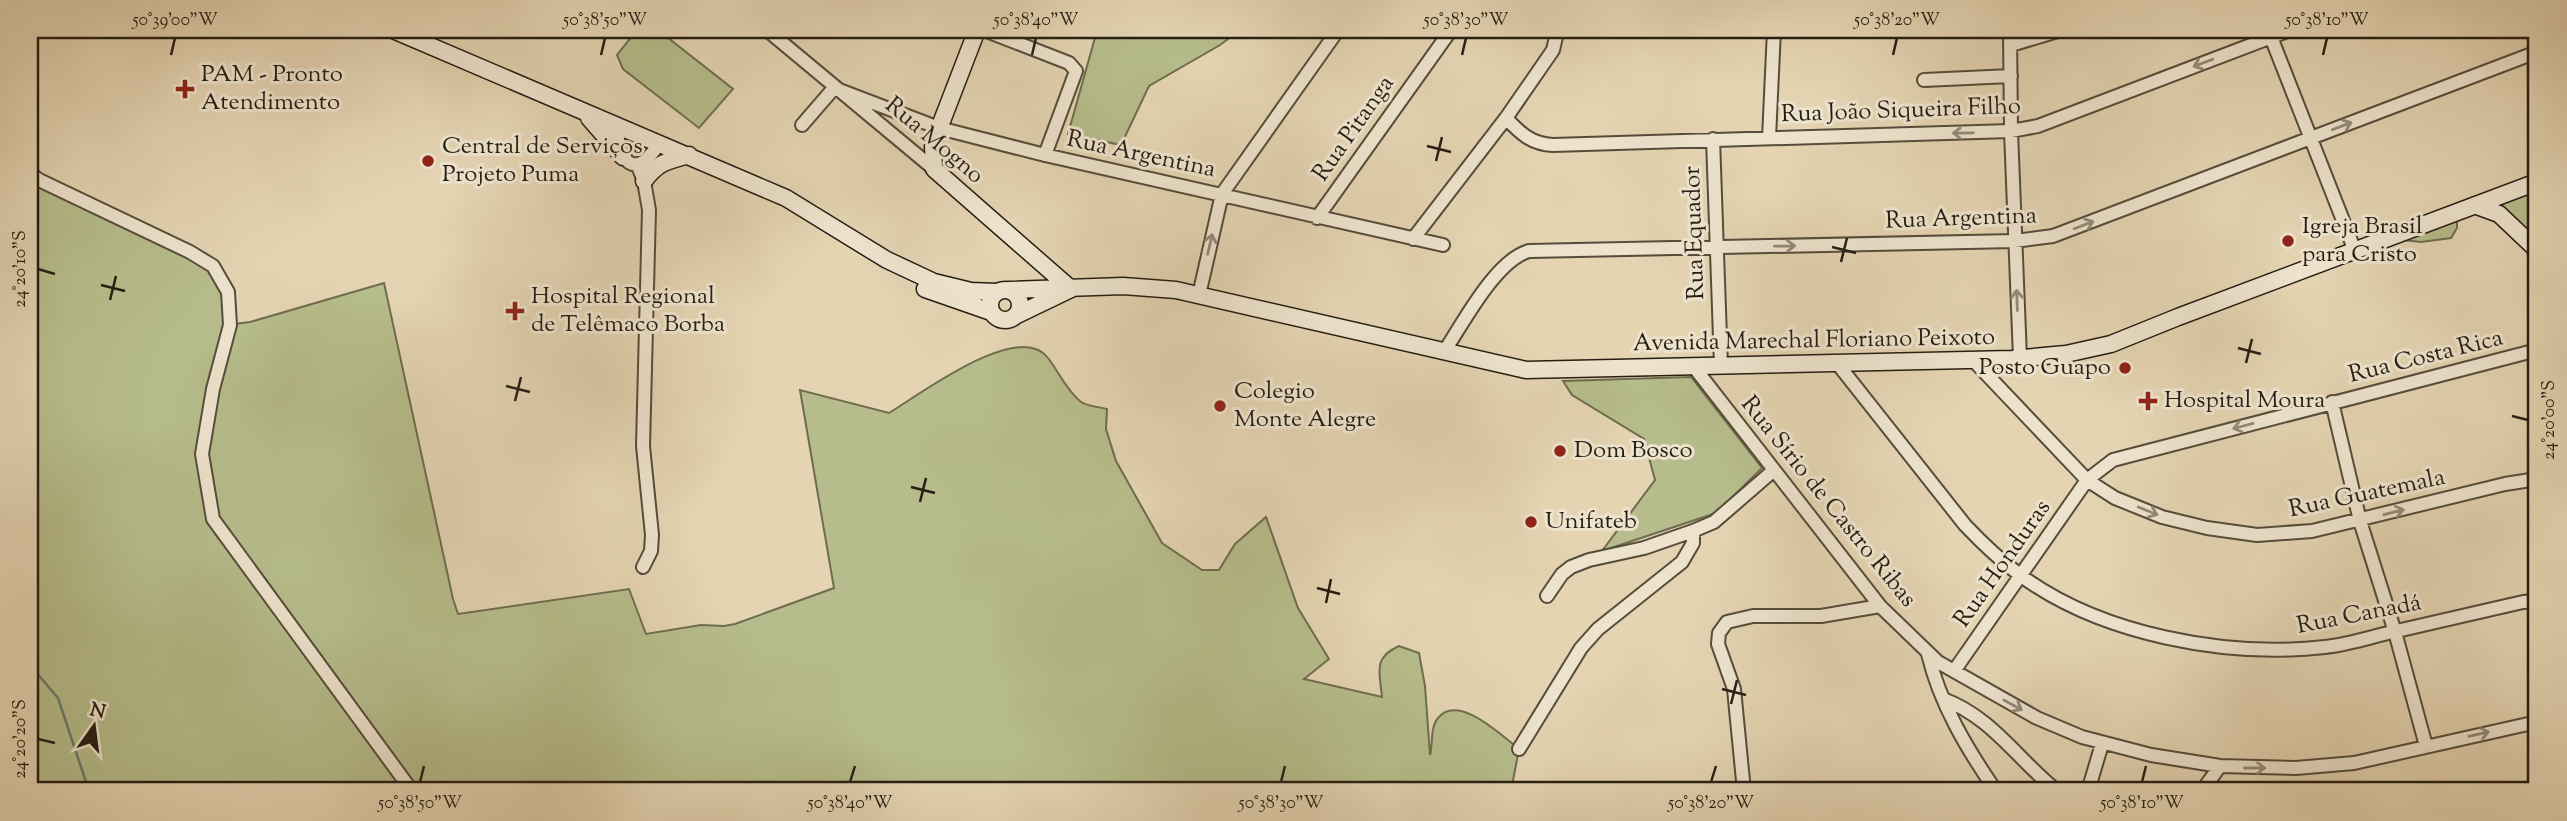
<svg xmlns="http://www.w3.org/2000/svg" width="2567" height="821" viewBox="0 0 2567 821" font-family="'Sorts Mill Goudy',serif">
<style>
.green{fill:#b6bc8b;stroke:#6e6d4f;stroke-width:2}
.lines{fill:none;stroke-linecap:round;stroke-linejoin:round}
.stream{stroke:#697a71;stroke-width:2.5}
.street-casing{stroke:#564c3b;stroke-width:16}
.secondary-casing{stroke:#261e13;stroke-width:19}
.street{stroke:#ede3cd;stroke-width:12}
.secondary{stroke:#ede3cd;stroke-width:16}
.oneway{stroke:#938a79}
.ticks{fill:none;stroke:#261e13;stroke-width:2.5}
.poi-dot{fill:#8f2418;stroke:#ede3cd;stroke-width:2.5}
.labels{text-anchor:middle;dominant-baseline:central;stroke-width:6;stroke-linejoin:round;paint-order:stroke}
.poi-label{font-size:24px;fill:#261e13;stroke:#ede3cd;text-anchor:start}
.street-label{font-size:24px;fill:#261e13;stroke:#ede3cd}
.neatline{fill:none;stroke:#261e13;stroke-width:2.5}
.ticks-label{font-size:18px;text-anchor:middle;fill:#261e13}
</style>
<rect width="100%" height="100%" fill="#e4d4b2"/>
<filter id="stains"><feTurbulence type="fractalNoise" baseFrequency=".00286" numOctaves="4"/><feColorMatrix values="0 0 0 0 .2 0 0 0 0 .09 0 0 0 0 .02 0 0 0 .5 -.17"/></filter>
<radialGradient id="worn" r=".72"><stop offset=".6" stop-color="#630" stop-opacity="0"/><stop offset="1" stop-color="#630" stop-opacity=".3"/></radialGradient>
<path class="green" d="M637,30h21l75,59 -34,39 -76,-59 -6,-14z
M1110,30h130l-20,15 -71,41 -28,59 -53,-11 28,-100z
M30,179l125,60 53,29 18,26 1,31 23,-3 134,-39 69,316 5,15 171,-25 17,45 55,-9 23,1 11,-2 99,-36 -34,-198 89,23c30,-18 130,-94 159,-55 11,14 18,32 33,44 6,4 18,5 26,7l-1,20 10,32 46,82 40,27h17l16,-26 31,-27 32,91 31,51 -25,20 78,18c-2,-24 -10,-39 17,-51l20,7 6,33 5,69c3,-10 0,-28 8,-37 20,-25 63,17 81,31l-8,42h-1481z
M2537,188v56l-35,-32v-12z
M2457,220v8l-6,10 -30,4 -18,-2z
M1691,377l71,91 -46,45 -114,38 53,-71 -11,-41 -72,-44 -9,-14z"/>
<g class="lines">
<path class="stream" d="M30,665l28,33 31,93"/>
<defs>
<path id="street" d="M767,30l167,139
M984,30l85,33 7,8 -31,84
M2010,30l1,101 9,227
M2271,37l84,214
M2011,45l50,-15
M1924,80l87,-4
M834,88l105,40 106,27 398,90
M1506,118c14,15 25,26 47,27l458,-14 27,-5 252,-96
M802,125l32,-37
M617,127c0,12 6,47 26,35 6,-4 11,-12 16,-17
M1769,138l5,-108
M1713,139l8,227
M637,164l7,17 5,29 -6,236 9,89 -1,16 -8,16
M30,173l9,7 151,72 23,14 15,26 2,33 -17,64 -11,65 11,65 199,272
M1317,218l134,-188
M1413,239l93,-121 47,-68 3,-13 -6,-7
M1199,295l23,-101 116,-164
M1444,352c19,-29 52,-92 85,-101l486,-10 38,-5 484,-184
M1973,360l114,120 28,18 47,19 45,11 50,7 55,-4 193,-47 32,-5
M1837,363l128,162c17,18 35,35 55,50 81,60 207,83 305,72 21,-2 43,-9 63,-14 45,-10 90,-21 135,-31l14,-1
M1694,367l186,239 58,56 99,56 45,19 69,18 69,11 76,2 58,-5 183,-41
M2332,402l28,119 35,111 31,114
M1547,596l15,-22 9,-7 18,-7 55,-12 49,-17 21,-9 60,-52
M1928,654c12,50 39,95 68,137
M1954,671l133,-191 26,-20 424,-110
M1943,699c49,18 75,61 114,92
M1519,749l62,-101 17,-19 84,-67 11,-19v-12
M1744,791l-10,-102 -16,-45 1,-11 8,-11 26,-6h68l59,-10
M2088,791l14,-47
M2202,791l18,-25"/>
<path id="secondary" d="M393,30l393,168 101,62 47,22 37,9 26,1
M977,30l-42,109 -2,8 1,22 137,120
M589,118l34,39
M644,181c14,-19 23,-20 45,-26
M2477,206l22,8 38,36
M925,289l66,23
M990 305a15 15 0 1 1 30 0a15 15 0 1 1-30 0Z
M1009,290l114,-4 53,4 350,80 486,-11 54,-5 45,-10 67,-27 359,-135
M1017,315l54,-26"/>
</defs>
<use href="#street" class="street-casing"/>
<use href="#secondary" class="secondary-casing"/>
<use href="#street" class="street"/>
<use href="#secondary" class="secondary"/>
</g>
<defs><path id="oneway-shaft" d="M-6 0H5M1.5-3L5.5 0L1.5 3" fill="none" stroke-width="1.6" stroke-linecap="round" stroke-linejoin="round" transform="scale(1.75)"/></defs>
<g class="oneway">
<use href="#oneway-shaft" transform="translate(2203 63) rotate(159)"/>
<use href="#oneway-shaft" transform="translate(2342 126) rotate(-21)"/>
<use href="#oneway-shaft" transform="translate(1963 133) rotate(179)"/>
<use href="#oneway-shaft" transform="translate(2084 225) rotate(-21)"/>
<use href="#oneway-shaft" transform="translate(1210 244) rotate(-77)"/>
<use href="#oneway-shaft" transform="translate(1785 246) rotate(-1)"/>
<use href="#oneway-shaft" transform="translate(2017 300) rotate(-92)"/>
<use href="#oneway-shaft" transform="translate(2243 426) rotate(165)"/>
<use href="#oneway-shaft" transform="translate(2148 511) rotate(22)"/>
<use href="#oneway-shaft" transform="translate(2394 512) rotate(-14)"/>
<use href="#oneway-shaft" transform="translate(2013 705) rotate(29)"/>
<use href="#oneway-shaft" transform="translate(2479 734) rotate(-13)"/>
<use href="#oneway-shaft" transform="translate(2255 768)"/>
</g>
<path class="ticks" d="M171,55l4,-17M601,55l4,-17M1032,55l4,-17M1462,55l4,-17M1893,55l4,-17M2323,55l4,-17M1427,146l24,6M1436,161l6,-24M1832,247l24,6M1841,262l6,-24M38,269l17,5M101,285l24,6M110,300l6,-24M2238,348l23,6M2246,363l6,-24M506,386l24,6M515,401l6,-24M2512,416l16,4M911,487l24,6M920,502l6,-24M1317,588l23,6M1326,603l5,-24M1722,689l24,6M1731,704l6,-24M38,739l17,4M420,782l4,-16M850,782l5,-16M1281,782l4,-16M1711,782l5,-16M2142,782l4,-16"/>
<g class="poi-dot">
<path d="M181.5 78.5h7v7h7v7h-7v7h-7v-7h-7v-7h7z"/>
<circle cx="428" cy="161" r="7"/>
<circle cx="2288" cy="241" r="7"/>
<path d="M511.5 300.5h7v7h7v7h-7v7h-7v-7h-7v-7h7z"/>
<circle cx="2125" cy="368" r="7"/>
<path d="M2144.5 390.5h7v7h7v7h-7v7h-7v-7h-7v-7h7z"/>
<circle cx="1220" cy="406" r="7"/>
<circle cx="1560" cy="451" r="7"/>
<circle cx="1531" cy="522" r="7"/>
</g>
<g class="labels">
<g class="poi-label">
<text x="201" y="75">PAM - Pronto<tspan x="201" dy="28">Atendimento</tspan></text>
<text x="442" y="147">Central de Serviços<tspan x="442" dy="28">Projeto Puma</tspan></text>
<text x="2302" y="227">Igreja Brasil<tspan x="2302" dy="28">para Cristo</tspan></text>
<text x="531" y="297">Hospital Regional<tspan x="531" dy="28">de Telêmaco Borba</tspan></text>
<text x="2111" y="368" text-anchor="end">Posto Guapo</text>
<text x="1234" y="392">Colegio<tspan x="1234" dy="28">Monte Alegre</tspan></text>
<text x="2164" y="401">Hospital Moura</text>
<text x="1574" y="451">Dom Bosco</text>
<text x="1545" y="522">Unifateb</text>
</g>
<g class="street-label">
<text transform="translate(1901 111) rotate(-2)">Rua João Siqueira Filho</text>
<text transform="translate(1354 129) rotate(-55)">Rua Pitanga</text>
<text transform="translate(934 141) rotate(40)">Rua Mogno</text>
<text transform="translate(1141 155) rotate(12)">Rua Argentina</text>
<text transform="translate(1961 219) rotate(-2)">Rua Argentina</text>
<text transform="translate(1695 233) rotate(-92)">Rua Equador</text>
<text transform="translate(1814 341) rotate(-1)">Avenida Marechal Floriano Peixoto</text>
<text transform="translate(2426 357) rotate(-14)">Rua Costa Rica</text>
<text transform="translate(2367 494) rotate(-12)">Rua Guatemala</text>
<text transform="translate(1828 502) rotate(51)">Rua Sírio de Castro Ribas</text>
<text transform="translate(2003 564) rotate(-55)">Rua Honduras</text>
<text transform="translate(2359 615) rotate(-11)">Rua Canadá</text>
</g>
</g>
<rect width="2567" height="821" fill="none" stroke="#e4d4b2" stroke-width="77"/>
<g transform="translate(94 726) rotate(14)" stroke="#ede3cd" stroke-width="5" paint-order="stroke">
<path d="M0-5L12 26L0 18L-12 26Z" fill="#261e13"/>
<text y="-10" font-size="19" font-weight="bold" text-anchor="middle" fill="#261e13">N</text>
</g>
<rect x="38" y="38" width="2490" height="744" class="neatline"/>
<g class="ticks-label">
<text x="175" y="25">50°39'00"W</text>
<text x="605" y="25">50°38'50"W</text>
<text x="1036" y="25">50°38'40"W</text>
<text x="1466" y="25">50°38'30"W</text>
<text x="1897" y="25">50°38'20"W</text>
<text x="2327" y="25">50°38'10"W</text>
<text transform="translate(19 269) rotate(-90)" y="6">24°20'10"S</text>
<text transform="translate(2548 420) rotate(-90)" y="6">24°20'00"S</text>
<text transform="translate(19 739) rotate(-90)" y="6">24°20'20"S</text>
<text x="420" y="808">50°38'50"W</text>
<text x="850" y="808">50°38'40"W</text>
<text x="1281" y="808">50°38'30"W</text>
<text x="1711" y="808">50°38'20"W</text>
<text x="2142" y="808">50°38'10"W</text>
</g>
<rect width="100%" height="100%" filter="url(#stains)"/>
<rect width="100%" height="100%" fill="url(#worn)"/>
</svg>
